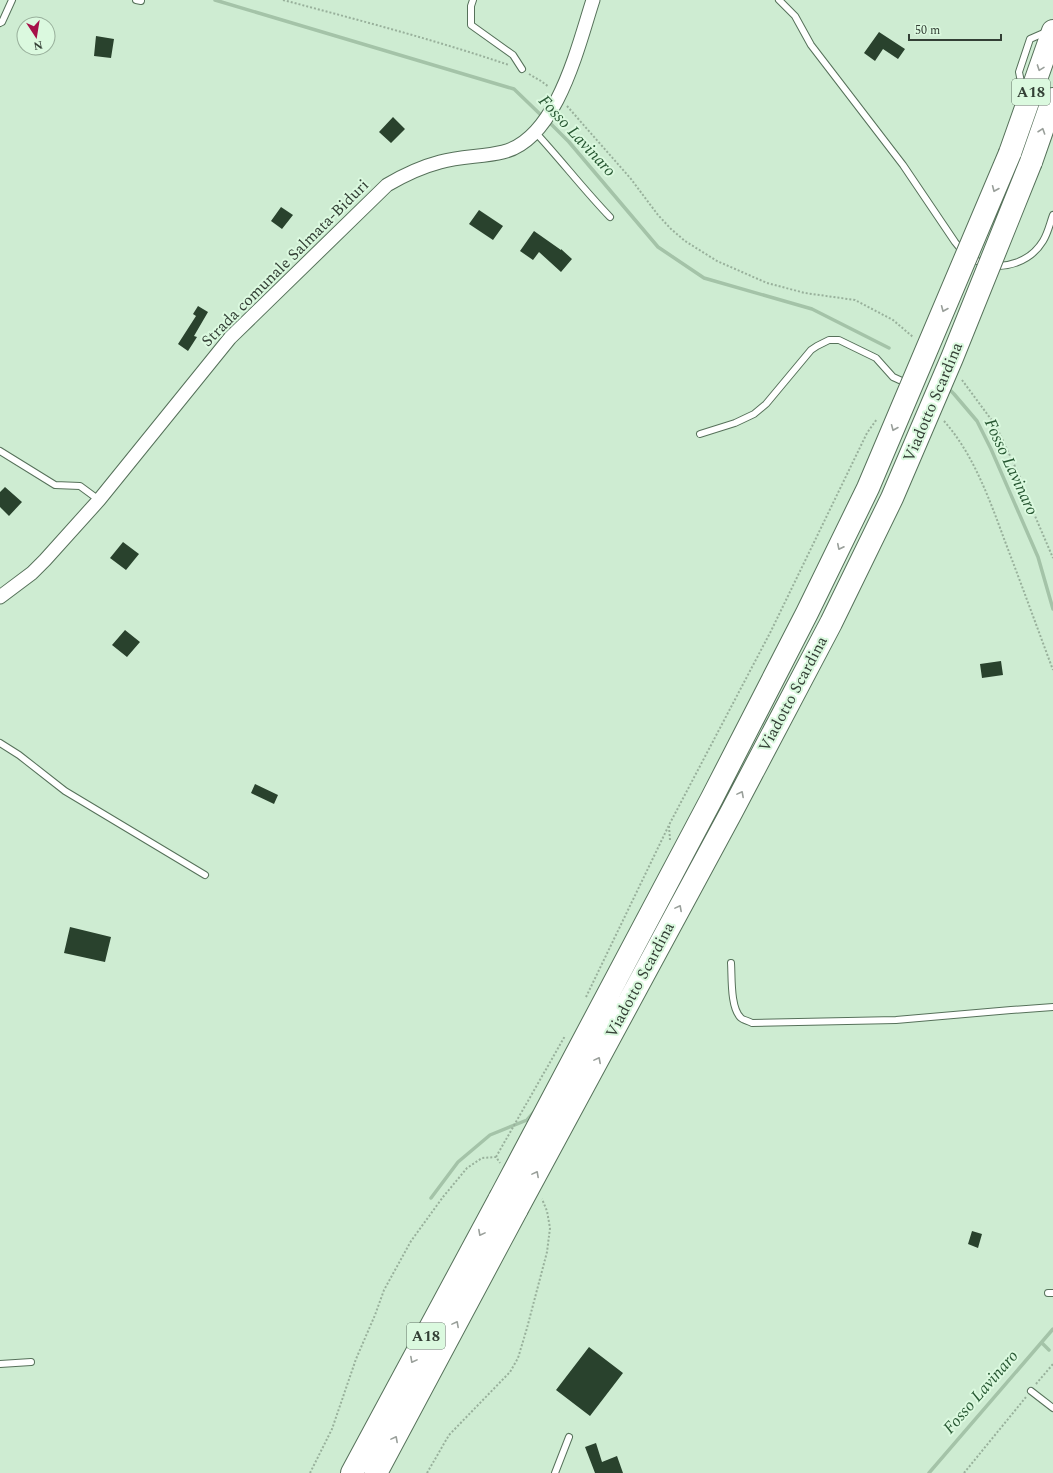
<svg xmlns="http://www.w3.org/2000/svg" width="1053" height="1473" viewBox="0 0 1053 1473" font-family="Spectral,serif">
<style>
.lines{fill:none;stroke-linecap:round;stroke-linejoin:round}
.stream{stroke:#a4c3a8;stroke-width:3.5}
.building{fill:#29422d}
.lane-casing{stroke:#56715a;stroke-width:8}
.street-casing{stroke:#56715a;stroke-width:15}
.highway-casing{stroke:#56715a;stroke-width:24}
.path{stroke:#98b09b;stroke-width:2;stroke-dasharray:2 2;stroke-linecap:butt}
.lane{stroke:#fff;stroke-width:6}
.street{stroke:#fff;stroke-width:13}
.highway{stroke:#fff;stroke-width:22}
.highway-bridge-casing{stroke:#56715a;stroke-width:24;stroke-linecap:butt}
.highway-bridge{stroke:#fff;stroke-width:22}
.oneway{stroke:#999f9a}
.labels{text-anchor:middle;dominant-baseline:central;stroke-width:4;stroke-linejoin:round;paint-order:stroke}
.shield{fill:#dbf9df;stroke:#657768;stroke-width:1}
.shield-label{font-size:15px;font-weight:bold;fill:#333f35}
.street-label{font-size:16px;fill:#333f35;stroke:#dbf9df}
.water-label{font-size:17px;font-style:italic;fill:#275732;stroke:#dbf9df}
</style>
<rect width="100%" height="100%" fill="#ceecd2"/>
<g class="lines">
<path class="stream" d="M215,0l299,89 29,28
M548,121l21,21 89,105 46,31 108,31 77,39
M948,388l6,6 23,27 14,28 47,108 15,52
M431,1198l27,-36 32,-27 37,-15 8,-9
M1042,1343l7,7
M929,1473l124,-144"/>
</g>
<path class="building" d="M879,32l26,17 -7,10 -15,-10 -8,12 -11,-8z
M96,36l18,3 -3,19 -17,-2z
M393,117l12,12 -14,14 -12,-11z
M281,207l12,8 -11,14 -11,-8z
M479,210l24,16 -10,14 -24,-16z
M534,231l27,19v-1l11,10 -11,13 -22,-20 -6,8 -13,-9z
M198,306l10,6 -14,24 3,1 -9,14 -10,-7 18,-28 -3,-2z
M5,487l17,15 -13,14 -9,-9v-15z
M123,542l16,12 -13,16 -16,-12z
M125,630l15,12 -13,15 -15,-12z
M1001,661l2,14 -21,3 -2,-14z
M255,784l23,11 -4,9 -23,-11z
M70,927l41,10 -6,25 -41,-9z
M972,1231l10,3 -4,14 -10,-4z
M589,1347l34,26 -33,43 -34,-26z
M596,1443l6,19 15,-6 6,17h-28l-10,-26z"/>
<g class="lines">
<defs>
<path id="lane" d="M136,0l5,1
M473,0l-2,6v19l42,30 9,14
M779,0l16,16 16,29 92,120 52,77 8,10
M0,23l2,-1 10,-22
M1023,92l-4,-20 11,-33 16,-7
M536,133c25,27 48,57 74,84
M970,257c5,2 9,6 14,7 22,6 47,-3 59,-23 5,-8 7,-18 10,-26
M700,434l35,-11 19,-9 12,-10 45,-54 6,-4 12,-6h10l37,18 17,19 11,5
M0,451l55,34 25,1 19,14
M0,743l19,12 46,36 140,84
M731,963c1,13 -1,45 10,55 2,2 8,3 11,5l144,-3 115,-10 42,-3
M1048,1293h5
M0,1364l31,-2
M1031,1391l22,17
M555,1473l14,-36"/>
<path id="street" d="M0,597l32,-24 13,-13 54,-60 131,-162 157,-153c17,-10 34,-18 53,-23 21,-6 43,-5 63,-10 54,-13 75,-106 90,-152"/>
<path id="highway" d="M1010,153l43,-122
M1031,162l22,-63
M352,1473l148,-275
M376,1473l141,-264"/>
</defs>
<use href="#lane" class="lane-casing"/>
<use href="#street" class="street-casing"/>
<use href="#highway" class="highway-casing"/>
<path class="path" d="M283,0c76,20 152,40 226,65
M529,74l12,7 8,6
M567,106l64,73 27,36 13,14 14,12 32,20 50,22 38,10 50,7 38,20 20,17
M962,380l34,46 23,49 16,41 18,42
M944,421c32,36 48,86 65,131 15,39 29,78 44,118
M669,826l1,14
M586,997l83,-172 102,-194 96,-198 10,-14
M496,1157l69,-121
M1036,1384l17,-20
M310,1473l22,-44 24,-70 19,-44 9,-25 27,-49 32,-44 24,-29 15,-10 14,-1 4,6
M427,1473l22,-38 61,-63 8,-14 9,-30 20,-76 3,-24 -3,-17 -5,-12
M964,1473l62,-76"/>
<use href="#lane" class="lane"/>
<use href="#street" class="street"/>
<use href="#highway" class="highway"/>
<defs>
<path id="highway-bridge" d="M500,1198l212,-400 95,-185 61,-125 142,-335
M517,1209l215,-398 99,-188 61,-125 60,-140 79,-196"/>
</defs>
<use href="#highway-bridge" class="highway-bridge-casing"/>
<use href="#highway-bridge" class="highway-bridge"/>
</g>
<defs><path id="oneway-chevron" d="M-2-3.5L2.5 0L-2 3.5" fill="none" stroke-width="1.6" stroke-linecap="round" stroke-linejoin="round"/></defs>
<g class="oneway">
<use href="#oneway-chevron" transform="translate(1040 68) rotate(110)"/>
<use href="#oneway-chevron" transform="translate(1042 131) rotate(-71)"/>
<use href="#oneway-chevron" transform="translate(995 189) rotate(113)"/>
<use href="#oneway-chevron" transform="translate(944 309) rotate(113)"/>
<use href="#oneway-chevron" transform="translate(894 428) rotate(113)"/>
<use href="#oneway-chevron" transform="translate(840 547) rotate(116)"/>
<use href="#oneway-chevron" transform="translate(741 794) rotate(-62)"/>
<use href="#oneway-chevron" transform="translate(679 908) rotate(-62)"/>
<use href="#oneway-chevron" transform="translate(598 1060) rotate(-62)"/>
<use href="#oneway-chevron" transform="translate(536 1174) rotate(-62)"/>
<use href="#oneway-chevron" transform="translate(481 1233) rotate(118)"/>
<use href="#oneway-chevron" transform="translate(456 1324) rotate(-62)"/>
<use href="#oneway-chevron" transform="translate(413 1360) rotate(118)"/>
<use href="#oneway-chevron" transform="translate(395 1439) rotate(-62)"/>
</g>
<g class="labels">
<g class="shield">
<rect x="1012" y="79" width="38" height="26" rx="3"/>
<rect x="407" y="1323" width="38" height="26" rx="3"/>
</g>
<g class="shield-label">
<text x="1031" y="92">A18</text>
<text x="426" y="1336">A18</text>
</g>
<g class="street-label">
<text transform="translate(285 263) rotate(-45)">Strada comunale Salmata-Biduri</text>
<text transform="translate(933 402) rotate(-67)">Viadotto Scardina</text>
<text transform="translate(793 694) rotate(-62)">Viadotto Scardina</text>
<text transform="translate(640 980) rotate(-62)">Viadotto Scardina</text>
</g>
<g class="water-label">
<text transform="translate(577 136) rotate(47)">Fosso Lavinaro</text>
<text transform="translate(1011 467) rotate(65)">Fosso Lavinaro</text>
<text transform="translate(981 1392) rotate(-49)">Fosso Lavinaro</text>
</g>
</g>
<g transform="translate(36 36) rotate(168)"><circle r="19" fill="#dbf9df" stroke="#98af9b"/>
<path d="M0-3L7 15L0 10L-7 15Z" fill="#a61149"/>
<text y="-6" font-size="11" font-weight="bold" text-anchor="middle" fill="#333f35">N</text>
</g>
<path d="M909 34v6h92v-6" fill="none" stroke="#333f35" stroke-width="2"/>
<text x="915" y="34" font-size="12" fill="#333f35" stroke="#dbf9df" stroke-width="3" paint-order="stroke">50 m</text>
</svg>
